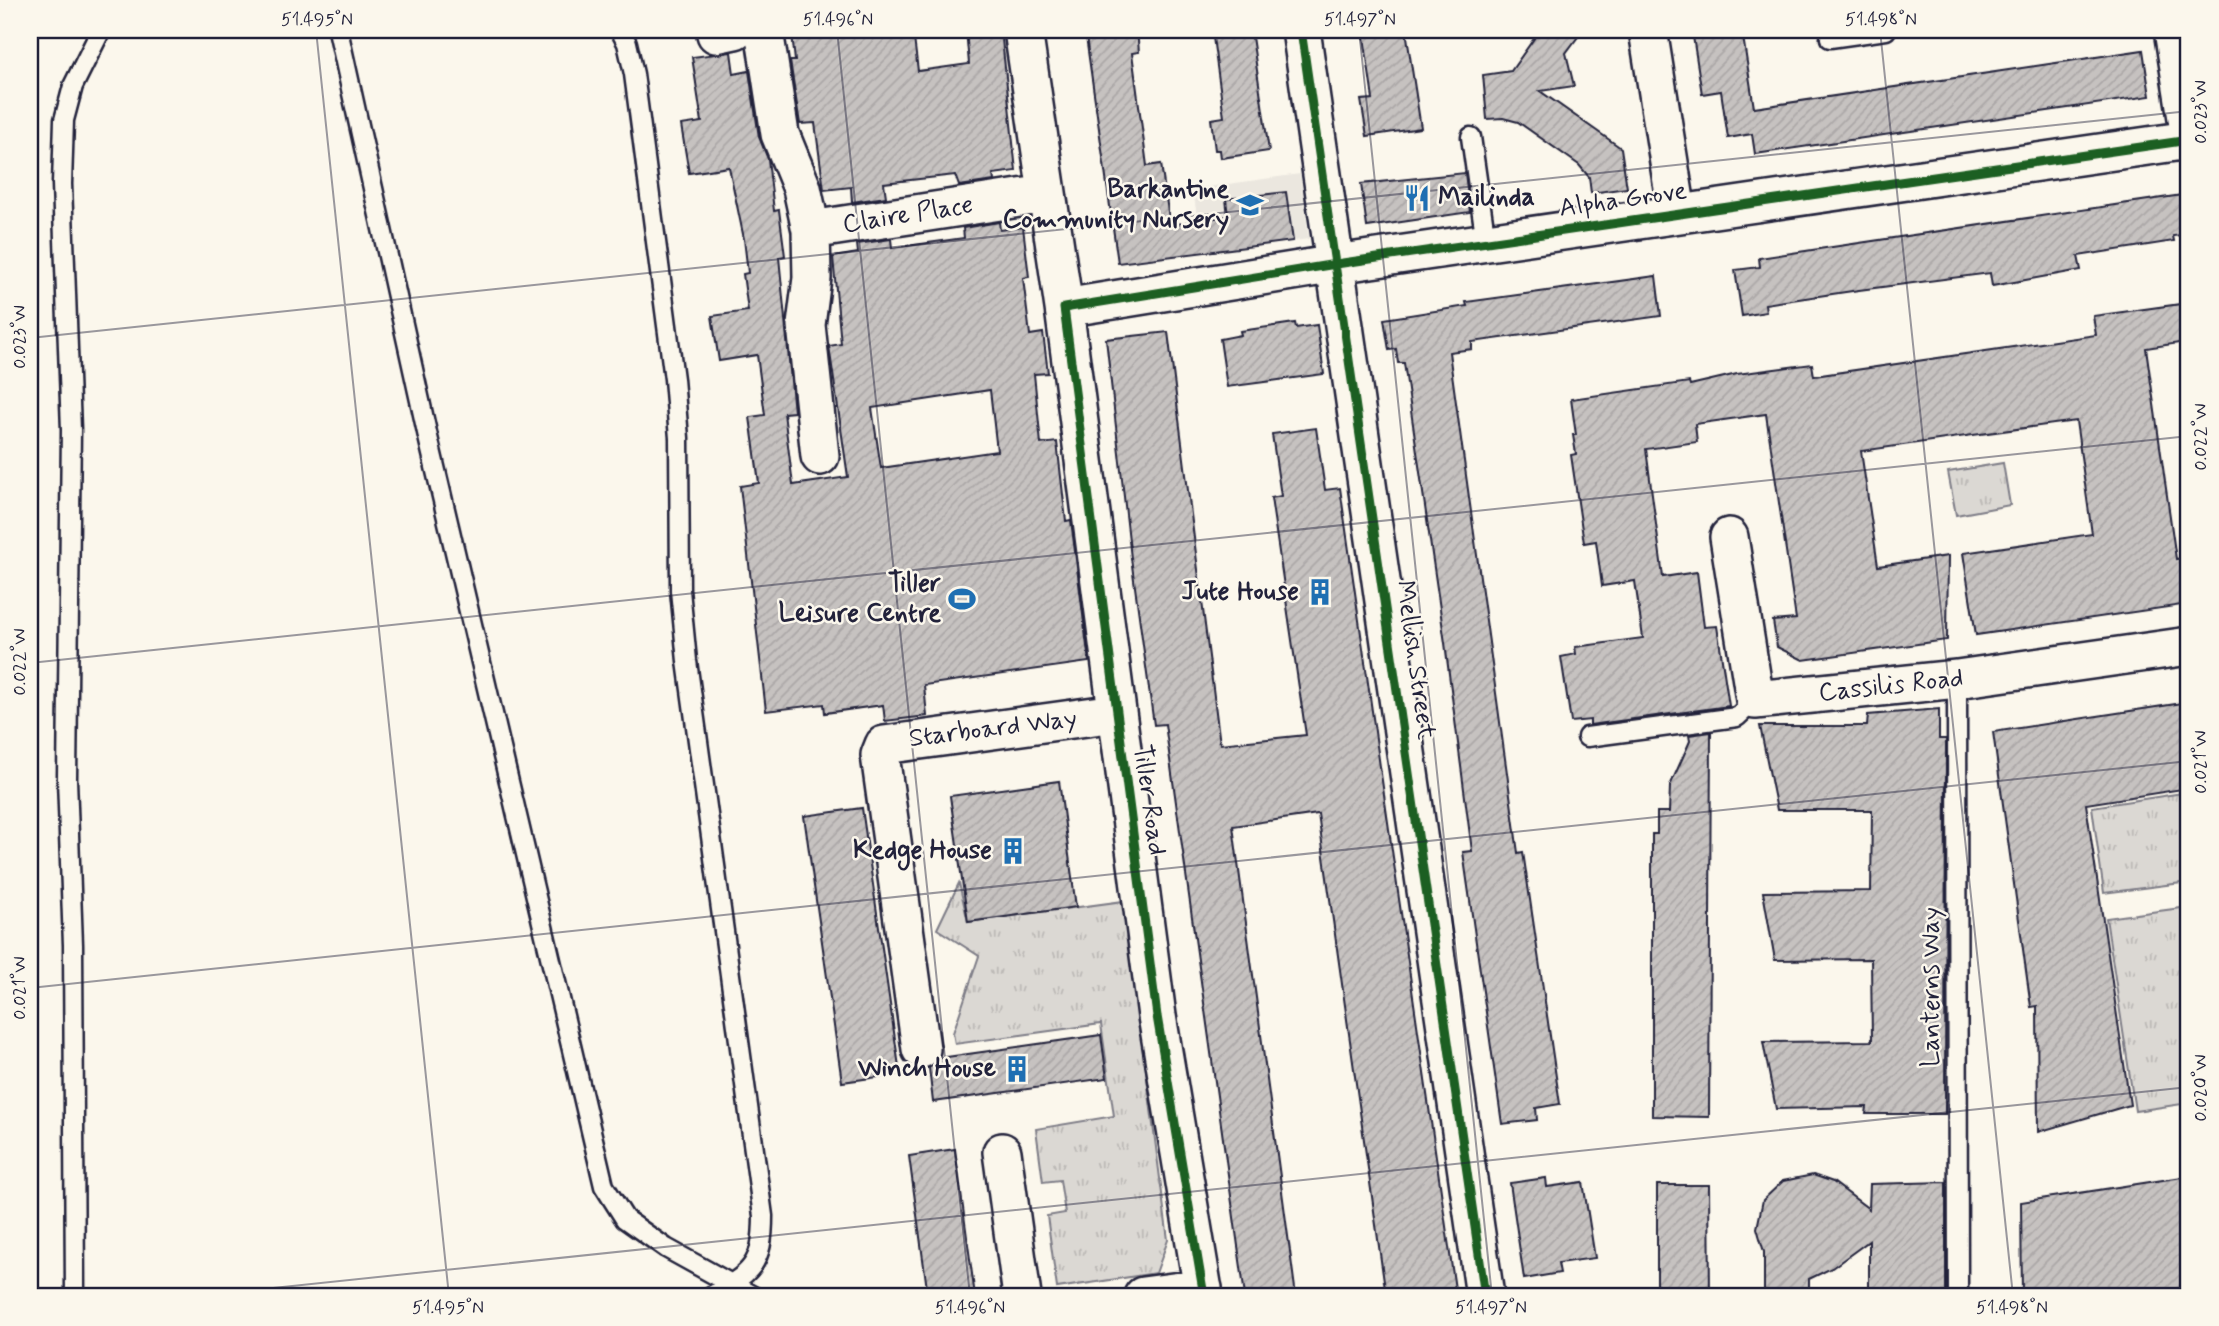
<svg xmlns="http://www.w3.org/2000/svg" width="2219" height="1326" viewBox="0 0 2219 1326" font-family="Mynerve,sans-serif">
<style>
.built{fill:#ebe7df}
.grass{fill:url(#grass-tufts);stroke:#7e7d87;stroke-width:2}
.building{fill:url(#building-hatch);stroke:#22223b;stroke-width:2;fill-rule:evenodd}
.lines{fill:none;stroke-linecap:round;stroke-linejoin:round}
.service-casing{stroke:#22223b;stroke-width:23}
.minor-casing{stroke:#22223b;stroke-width:42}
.service{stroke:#fbf7ec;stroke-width:18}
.minor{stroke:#fbf7ec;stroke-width:37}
.cycleway-casing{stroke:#fbf7ec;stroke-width:13}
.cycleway{stroke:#1b5e20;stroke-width:9}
.ticks{fill:none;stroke:#22223b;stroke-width:2;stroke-opacity:0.45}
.labels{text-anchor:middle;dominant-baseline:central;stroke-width:5;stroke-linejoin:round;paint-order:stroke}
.poi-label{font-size:26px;font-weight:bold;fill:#22223b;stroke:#fbf7ec;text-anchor:end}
.street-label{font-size:26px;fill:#22223b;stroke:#fbf7ec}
.neatline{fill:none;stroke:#22223b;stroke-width:2.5}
.ticks-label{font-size:18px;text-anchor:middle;fill:#22223b}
</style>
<defs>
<pattern id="grass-tufts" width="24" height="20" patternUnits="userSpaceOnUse" patternTransform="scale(1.75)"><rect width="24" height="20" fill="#dbd8d3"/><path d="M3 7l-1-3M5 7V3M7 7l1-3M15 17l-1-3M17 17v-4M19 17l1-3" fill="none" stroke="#bcb9b6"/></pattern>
<pattern id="building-hatch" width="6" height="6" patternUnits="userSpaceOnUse" patternTransform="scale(1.75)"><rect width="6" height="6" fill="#c6c2c0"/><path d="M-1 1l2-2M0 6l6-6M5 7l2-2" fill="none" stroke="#aaa6a6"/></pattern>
</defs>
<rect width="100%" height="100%" fill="#fbf7ec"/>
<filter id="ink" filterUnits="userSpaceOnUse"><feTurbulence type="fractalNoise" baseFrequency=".0143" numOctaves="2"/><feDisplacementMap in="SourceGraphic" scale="14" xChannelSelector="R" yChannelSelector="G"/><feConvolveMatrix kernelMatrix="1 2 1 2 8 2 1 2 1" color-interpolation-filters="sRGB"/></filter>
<g filter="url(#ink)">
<path class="built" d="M1300,174l9,65 -107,14 -9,-64z"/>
<path class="grass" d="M2003,463l7,42 -54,10 -8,-43z
M2189,792v90l-85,11 -12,-86z
M959,883l9,39 156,-21 44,339 -12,33 -99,15 -10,-72 18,-3 -5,-33 -17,2 -7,-53 78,-13 -13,-92 -146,20 -2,-11 26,-77 -42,-27z
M2189,907v196l-54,8 -29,-193z"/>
<path class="building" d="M831,30l1,4 81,-4 5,41 51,-7 -3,-34h35l15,141 -23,3 1,7 -35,5 -4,-11 -71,8 2,14 -34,5 -1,-15 -27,3 -9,-67 -15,1 -10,-63h5l-3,-27z
M1088,30h49l2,22 -7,1 15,113 14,-2 9,61 58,-9 -2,-17 60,-7 7,49 -175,22 -32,-226h3z
M1212,30h39l18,121 -48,7 -1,-8h-5l-4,-31 13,-2z
M1363,30h43l15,98 -54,8 -6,-36 12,-1z
M1540,30h43l-17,23 8,33 -34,5 81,57 6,40 -36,5 -2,-16 -10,-12 -61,-43 -15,-4 -16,1 -4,-44 28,-4z
M1692,30h50l12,78 389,-58 7,46 -395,58 -3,-20 -24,4 -7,-47 -19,3z
M731,52l3,22 15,-3 10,66 9,22 6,52 5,-1 6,46 -6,1 15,155 -10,1 9,72 55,-8 -19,-131 12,-2 -8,-87 25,-4 -1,-9 34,-5 1,9 72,-10 -1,-10 36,-6 1,8 23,-3 6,50 -6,1 7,57 13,-2 5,40 -14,1 7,70 16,-2 9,79 5,-1 18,142 -165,23 3,31 -42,5 -2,-16 -58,8 -1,-9 -58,7 -26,-225 19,-3 -9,-66 15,-2 -8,-60 -38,6 -7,-45 36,-5 -5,-37 5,-1 -4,-34 -15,-72 -40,6 -8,-48 21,-3 -10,-65zM990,390l7,61 -116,17 -9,-60z
M1465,173l5,39 -103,15 -6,-43z
M2189,194v40l-16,2 1,5 -96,15 3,14 -89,16 -2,-13 -131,17 -94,14 1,8 -24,4 -7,-46 25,-3 -1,-9z
M1656,276l5,40 -189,26v7l-23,3 69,501 5,-1 37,252 -24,4 1,12 -35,4 -39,-272 9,-1 -27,-208 -41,-280h-6l-2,-14 -7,1 -5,-31 83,-13 -1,-4z
M2181,304l5,38 -40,6 30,211 13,-2v47l-213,31 -13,-82 129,-19 -16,-113 -103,14 -112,16 17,115 70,-10 -1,84 -144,20 -26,-13 -4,-26 23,-2 -30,-205 -71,10 2,18 -51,7 17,128 34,-5 7,55 13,-1 12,80 -139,19v-5l-19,2 -10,-65 15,-3 -1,-7 68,-9 -8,-57 -33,5 -6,-45 -12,2 -13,-88 5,-1 -3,-19h3l-5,-36 118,-17 1,3 47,-11 75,-10 2,12 282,-41 -3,-19z
M1295,323l1,5 21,-3 7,49 -97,13 -7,-48 21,-4 -1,-4z
M1168,332l52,412 86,-9 -35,-237 10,-2 -9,-62 44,-6 9,62 15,-2 116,808h-70l-68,-482 -85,12 63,470h-51l-80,-572 -11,1 -23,-167 -25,-219z
M2189,702v86l-103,16 44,301 -92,27 -1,-126 -6,1 -38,-275z
M1939,709v30h7l-1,375h-79l1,-7 -91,2 -13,-67 109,-1 -1,-82 -96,1 -12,-68 108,-1 1,-81h-95l-17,-84h107l1,-11z
M1711,732l-2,385 -57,-1v-282h5v-22h12l1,-26 20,-45 -1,-6z
M1059,781l17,126 -108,15 -18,-126z
M862,808l38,266 -58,8 -38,-266z
M1101,1035l6,43 -174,24 -4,-34 11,-10z
M955,1149l20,147h-47l-19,-140z
M1813,1175l20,7 36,27 1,-25 76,-2v114h-77v-55l-37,27 -23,11v17h-45v-44l-7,-24 6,-28 20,-19z
M2189,1176v120h-167l-1,-94z
M1546,1178l1,9 36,-5 12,76 -37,5 2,10 -36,6 -14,-96z
M1657,1185h52l1,111h-53z"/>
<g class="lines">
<defs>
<path id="service" d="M338,30l90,407 176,749 21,33 41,29 87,48
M620,30l7,13 7,31 40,305 5,59 1,152 7,71 76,555c0,49 -12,57 -52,80
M1830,38l56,-8
M1471,137l15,105
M1957,679l1,617
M1587,737l150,-20 18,-17
M75,1296l-2,-351 -6,-166 4,-349 -9,-246 2,-64 9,-34 28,-56"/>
<path id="minor" d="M764,30l16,104 22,54 9,42 1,48 -6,47 14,131
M1023,30l41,278 93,708 47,280
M1301,30l184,1266
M1648,30l29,183
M2173,30l16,101
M716,34l19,-4
M811,230l235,-36
M1064,308l272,-44 853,-124
M1729,537l26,163 202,-21 232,-33
M921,1049l-41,-294 4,-10 232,-32
M1002,1152l20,144
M1143,1296l60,-8"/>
</defs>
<use href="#service" class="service-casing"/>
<use href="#minor" class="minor-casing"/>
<use href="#service" class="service"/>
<use href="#minor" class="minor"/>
<defs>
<path id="cycleway" d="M1301,30l184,1266
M1204,1296l-47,-280 -93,-708 272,-44 853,-124"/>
</defs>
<use href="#cycleway" class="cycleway-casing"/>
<use href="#cycleway" class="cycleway"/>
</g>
</g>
<path class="ticks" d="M316,30l133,1266M837,30l133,1266M1359,30l133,1266M1880,30l133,1266M30,338l2159,-227M30,663l2159,-227M30,988l2159,-227M197,1296l1992,-209"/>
<defs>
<symbol id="restaurant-bare" viewBox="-9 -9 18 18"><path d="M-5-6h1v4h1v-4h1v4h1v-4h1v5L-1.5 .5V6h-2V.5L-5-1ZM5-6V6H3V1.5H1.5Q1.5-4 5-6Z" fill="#1f6fb2" stroke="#fbf7ec" stroke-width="2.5" paint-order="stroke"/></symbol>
<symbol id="school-bare" viewBox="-9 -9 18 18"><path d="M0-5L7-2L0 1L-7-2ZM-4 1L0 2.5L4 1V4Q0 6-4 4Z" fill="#1f6fb2" stroke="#fbf7ec" stroke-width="2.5" paint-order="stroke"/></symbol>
<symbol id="building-bare" viewBox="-9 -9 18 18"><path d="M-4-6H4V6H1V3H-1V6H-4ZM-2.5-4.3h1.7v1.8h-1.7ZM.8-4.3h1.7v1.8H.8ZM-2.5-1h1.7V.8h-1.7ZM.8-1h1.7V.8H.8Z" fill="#1f6fb2" stroke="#fbf7ec" stroke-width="2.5" paint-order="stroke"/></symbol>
<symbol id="stadium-bare" viewBox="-9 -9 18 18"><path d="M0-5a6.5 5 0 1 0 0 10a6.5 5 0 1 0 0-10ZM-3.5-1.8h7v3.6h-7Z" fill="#1f6fb2" stroke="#fbf7ec" stroke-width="2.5" paint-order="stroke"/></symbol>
</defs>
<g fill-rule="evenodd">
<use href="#restaurant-bare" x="1398" y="179" width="38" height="38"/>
<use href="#school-bare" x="1231" y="186" width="38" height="38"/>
<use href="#building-bare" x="1301" y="573" width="38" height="38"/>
<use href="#stadium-bare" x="943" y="580" width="38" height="38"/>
<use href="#building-bare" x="994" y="832" width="38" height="38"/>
<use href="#building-bare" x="998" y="1050" width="38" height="38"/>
</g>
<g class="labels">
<g class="poi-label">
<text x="1229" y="190">Barkantine<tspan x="1229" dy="30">Community Nursery</tspan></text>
<text x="1438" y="198" text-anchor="start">Mailinda</text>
<text x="941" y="584">Tiller<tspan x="941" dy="30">Leisure Centre</tspan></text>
<text x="1299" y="592">Jute House</text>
<text x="992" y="851">Kedge House</text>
<text x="996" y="1069">Winch House</text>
</g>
<g class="street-label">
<text transform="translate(1623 200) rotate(-8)">Alpha Grove</text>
<text transform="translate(908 215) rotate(-9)">Claire Place</text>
<text transform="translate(1415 660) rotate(82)">Mellish Street</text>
<text transform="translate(1891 686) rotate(-6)">Cassilis Road</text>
<text transform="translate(993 729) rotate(-7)">Starboard Way</text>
<text transform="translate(1149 800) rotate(82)">Tiller Road</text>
<text transform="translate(1932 987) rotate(-90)">Lanterns Way</text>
</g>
</g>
<rect width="2219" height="1326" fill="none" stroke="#fbf7ec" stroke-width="77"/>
<rect x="38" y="38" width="2142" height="1250" class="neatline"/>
<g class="ticks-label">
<text x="317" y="25">51.495°N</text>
<text x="838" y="25">51.496°N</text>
<text x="1360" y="25">51.497°N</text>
<text x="1881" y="25">51.498°N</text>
<text transform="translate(2200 112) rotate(-90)" y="6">0.023°W</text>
<text transform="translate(19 337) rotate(-90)" y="6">0.023°W</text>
<text transform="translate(2200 437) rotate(-90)" y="6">0.022°W</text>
<text transform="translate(19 662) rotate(-90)" y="6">0.022°W</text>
<text transform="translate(2200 762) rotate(-90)" y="6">0.021°W</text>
<text transform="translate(19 988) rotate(-90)" y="6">0.021°W</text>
<text transform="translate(2200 1088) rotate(-90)" y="6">0.020°W</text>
<text x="448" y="1313">51.495°N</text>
<text x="970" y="1313">51.496°N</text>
<text x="1491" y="1313">51.497°N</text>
<text x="2012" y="1313">51.498°N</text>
</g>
</svg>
